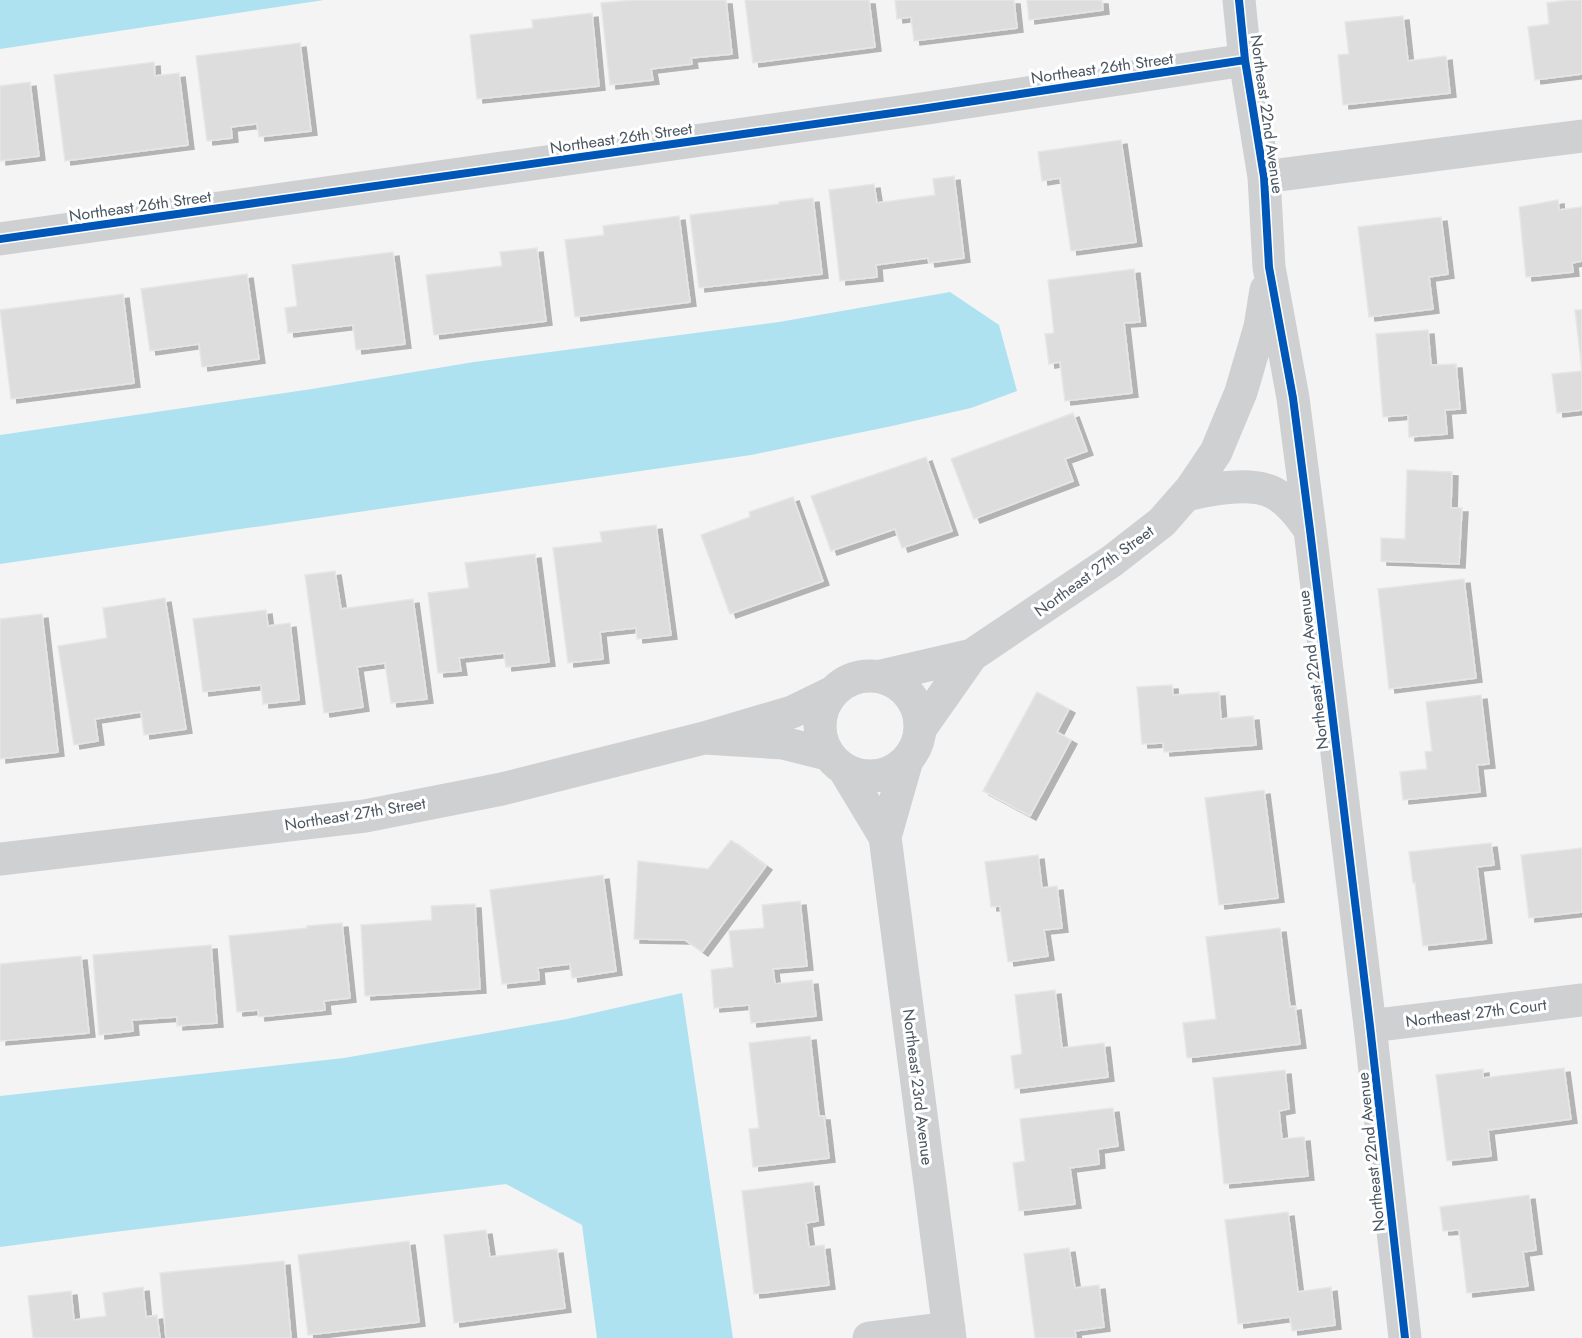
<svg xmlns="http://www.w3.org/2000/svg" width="1582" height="1338" viewBox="0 0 1582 1338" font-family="Jost,sans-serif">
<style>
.water{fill:#aee2f0}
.building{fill:#ddddde;stroke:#e5e6e7;stroke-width:1.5;filter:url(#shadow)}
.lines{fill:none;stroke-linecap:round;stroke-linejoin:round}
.minor{stroke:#ced0d2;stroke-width:33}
.cycleway-casing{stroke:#fff;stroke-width:11}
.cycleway{stroke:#0057b8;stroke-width:8}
.labels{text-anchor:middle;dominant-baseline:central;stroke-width:6;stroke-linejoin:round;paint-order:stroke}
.street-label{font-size:16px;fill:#4a5661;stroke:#fff}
</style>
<defs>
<filter id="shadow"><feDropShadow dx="6" dy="4" stdDeviation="0" flood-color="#0004"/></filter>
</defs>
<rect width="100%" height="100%" fill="#f4f4f4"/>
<path class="water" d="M0,0h324l-324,49z
M950,292l49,33 18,66 -46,17 -79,18 -141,29 -751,109v-129l312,-46 162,-27 305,-40z
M682,993l51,345h-136l-15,-113 -76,-41 -408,50 -98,13v-151l344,-38 223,-39z"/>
<path class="building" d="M633,0h93l6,54 -41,4 1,6 -41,5 2,11 -43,5 -9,-82z
M745,0h124l6,47 -122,16z
M895,0h119l3,28 -103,13 -3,-24 -14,2z
M1027,0h75l1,10 -74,10z
M1569,0h13v74l-47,6 -7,-53 21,-3 -2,-21z
M592,13l7,73 -122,13 -7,-64 63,-7 -1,-8z
M1403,16l5,45 38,-5 4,37 -107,12 -5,-50 11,-1 -4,-32z
M300,43l11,88 -52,6 -2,-13 -26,3 1,11 -25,3 -11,-85z
M154,62l1,14 24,-3 9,72 -123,16 -11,-86z
M30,82l9,74 -39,5v-75z
M1121,140l15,102 -65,9 -11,-73 -18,3 -4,-29z
M954,176l10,82 -35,5 -1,-5 -52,7 1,12 -37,4 -11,-91 45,-6 3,19 58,-8 -2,-16z
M813,198l9,76 -123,14 -9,-73 89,-11v-2z
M1558,200l1,10 23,-3v54l-10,2 1,9 -47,5 -7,-70z
M679,216l11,86 -115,15 -10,-77 39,-5 -1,-9z
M1441,217l7,57 -19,3 4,32 -64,8 -11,-90z
M537,248l9,73 -112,14 -8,-60 76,-9 -2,-14z
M393,252l12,92 -49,6 -3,-25 -65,8 -3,-25 12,-2 -5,-41z
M1134,269l6,53 -16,1 8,70 -67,8 -5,-39 -11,2 -4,-30 9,-1 -6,-53z
M247,274l12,85 -57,8 -3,-23 -49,7 -9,-62z
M123,294l11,89 -123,16 -11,-89z
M1575,310h7v100l-25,3 -5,-39 30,-3z
M1428,330l3,35 25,-1 4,45 -15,1 2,24 -38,3 -1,-22 -25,2 -7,-83z
M1073,413l14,38 -22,8 8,22 -99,38 -23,-60z
M926,457l26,74 -50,17 -7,-19 -64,22 -20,-55z
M1407,470l45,2 -1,36h11l-3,56 -78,-3v-23l24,1z
M793,497l30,84 -93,33 -29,-79 49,-18 -1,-5z
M656,525l15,110 -34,4 -1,-11 -36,4 3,27 -35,4 -15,-115 49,-6 -2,-10z
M535,554l14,108 -43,5 -2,-14 -45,5 2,13 -23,2 -10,-80 41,-5 -4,-25z
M335,571l6,38 72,-10 14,100 -36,4 -6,-40 -28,4 6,40 -39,6 -19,-138z
M1464,579l12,99 -87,11 -11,-100z
M165,598l21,131 -42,6 -3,-23 -46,7 3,22 -24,4 -16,-99 49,-8 -4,-30z
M266,610l2,16 22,-3 9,77 -36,4 -2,-19 -58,7 -10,-73z
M42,614l16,138 -58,7v-140z
M1172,685l1,10 46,-3 2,27 32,-3 3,29 -92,7 -1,-9 -21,1 -5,-57z
M1037,692l32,17 -12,23 14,8 -41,76 -47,-25z
M1481,695l8,69 -12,1 3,27 -77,8 -3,-28 27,-3 -2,-17 7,-1 -6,-49z
M1264,790l14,108 -59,7 -14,-107z
M731,840l35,26 -64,86 -17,-12 -51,-1 4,-78 70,8z
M1491,843l3,22 -17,2 9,72 -63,7 -8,-63h-2l-4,-31z
M1582,848v64l-53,6 -8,-63z
M1038,855l4,33 15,-2 5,42 -18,2 4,26 -40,6 -8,-56 -9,1 -6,-45z
M603,875l13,96 -44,7 -2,-14 -32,4 1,12 -37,4 -12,-94z
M800,901l7,65 -34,3 2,15 37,-4 4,36 -65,7 -2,-18 -35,3 -3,-38 22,-3 -4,-36 35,-3 -2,-23z
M475,904l5,85 -115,7 -4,-71 71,-5 -1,-14z
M342,923l8,75 -26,3 1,9 -66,7 -1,-7 -21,2 -8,-76 78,-8v-2z
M1280,928l10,79 5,-1 5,38 -113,14 -4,-35 33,-4 -10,-82z
M211,945l6,78 -40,3v-9l-45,3 1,11 -34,4 -6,-80z
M81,956l8,77 -89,8v-77z
M1055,990l7,58 42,-5 4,34 -93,12 -4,-33 11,-2 -7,-59z
M810,1036l9,80h5l5,42 -76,9 -4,-38 10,-1 -10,-85z
M1564,1068l7,51 -83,11 3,26 -44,5 -11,-86 47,-6v9z
M1285,1070l4,39 -10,2 3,28 22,-2 4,39 -84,8 -11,-106z
M1113,1108l5,38 -20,3 1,15 -29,4 5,36 -56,7 -6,-48 12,-2 -5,-42z
M813,1182l5,39 -12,2 3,24 15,-2 5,40 -75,9 -12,-103z
M1529,1195l7,55 -13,2 5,34 -61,7 -8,-63 -16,1 -3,-24z
M1288,1212l10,80 33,-5 4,38 -43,6 -2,-14 -52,7 -13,-104z
M486,1230l4,27 67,-8 8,59 -111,15 -10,-88z
M409,1241l10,81 -111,13 -10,-80z
M1069,1248l6,40 24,-3 5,42 -29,4 1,7h-41l-11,-84z
M284,1261l7,77h-125l-6,-65z
M143,1287l3,30 11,-2 3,23h-127l-5,-42 43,-5 3,29 32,-4 -3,-23z"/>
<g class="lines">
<path class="minor" d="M1239,0l6,60 19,117 5,90 24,131 17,132 60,496 35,312
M1264,177l318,-41
M0,239l921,-130 324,-49
M1186,495c25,-6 64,-14 88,-2 15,8 26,23 36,37
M820 726a50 50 0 1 1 100 0a50 50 0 1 1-100 0Z
M881,676l91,-21 140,-94 50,-39 29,-33 25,-37 25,-60 19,-65 6,-37
M920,729l52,-74
M827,754l-44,-11 -79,-5 88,-26 39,-19
M907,760l-22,77 65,501
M844,769l41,68
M0,859l365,-43 137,-27 202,-51
M1370,1026l212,-26
M869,1338l80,-10"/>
<defs>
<path id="cycleway" d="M1239,0l6,60 19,117 5,90 24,131 17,132 60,496 35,312
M0,239l921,-130 324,-49"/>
</defs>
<use href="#cycleway" class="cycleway-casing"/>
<use href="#cycleway" class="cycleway"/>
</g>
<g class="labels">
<g class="street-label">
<text transform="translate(1102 68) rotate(-8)">Northeast 26th Street</text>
<text transform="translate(1267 114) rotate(82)">Northeast 22nd Avenue</text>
<text transform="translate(621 138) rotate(-8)">Northeast 26th Street</text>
<text transform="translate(140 206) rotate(-8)">Northeast 26th Street</text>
<text transform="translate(1094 571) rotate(-36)">Northeast 27th Street</text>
<text transform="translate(1313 670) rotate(-97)">Northeast 22nd Avenue</text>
<text transform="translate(355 814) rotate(-9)">Northeast 27th Street</text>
<text transform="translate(1476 1013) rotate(-7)">Northeast 27th Court</text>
<text transform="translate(918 1087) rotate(83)">Northeast 23rd Avenue</text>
<text transform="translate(1371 1152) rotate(-96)">Northeast 22nd Avenue</text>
</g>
</g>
</svg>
